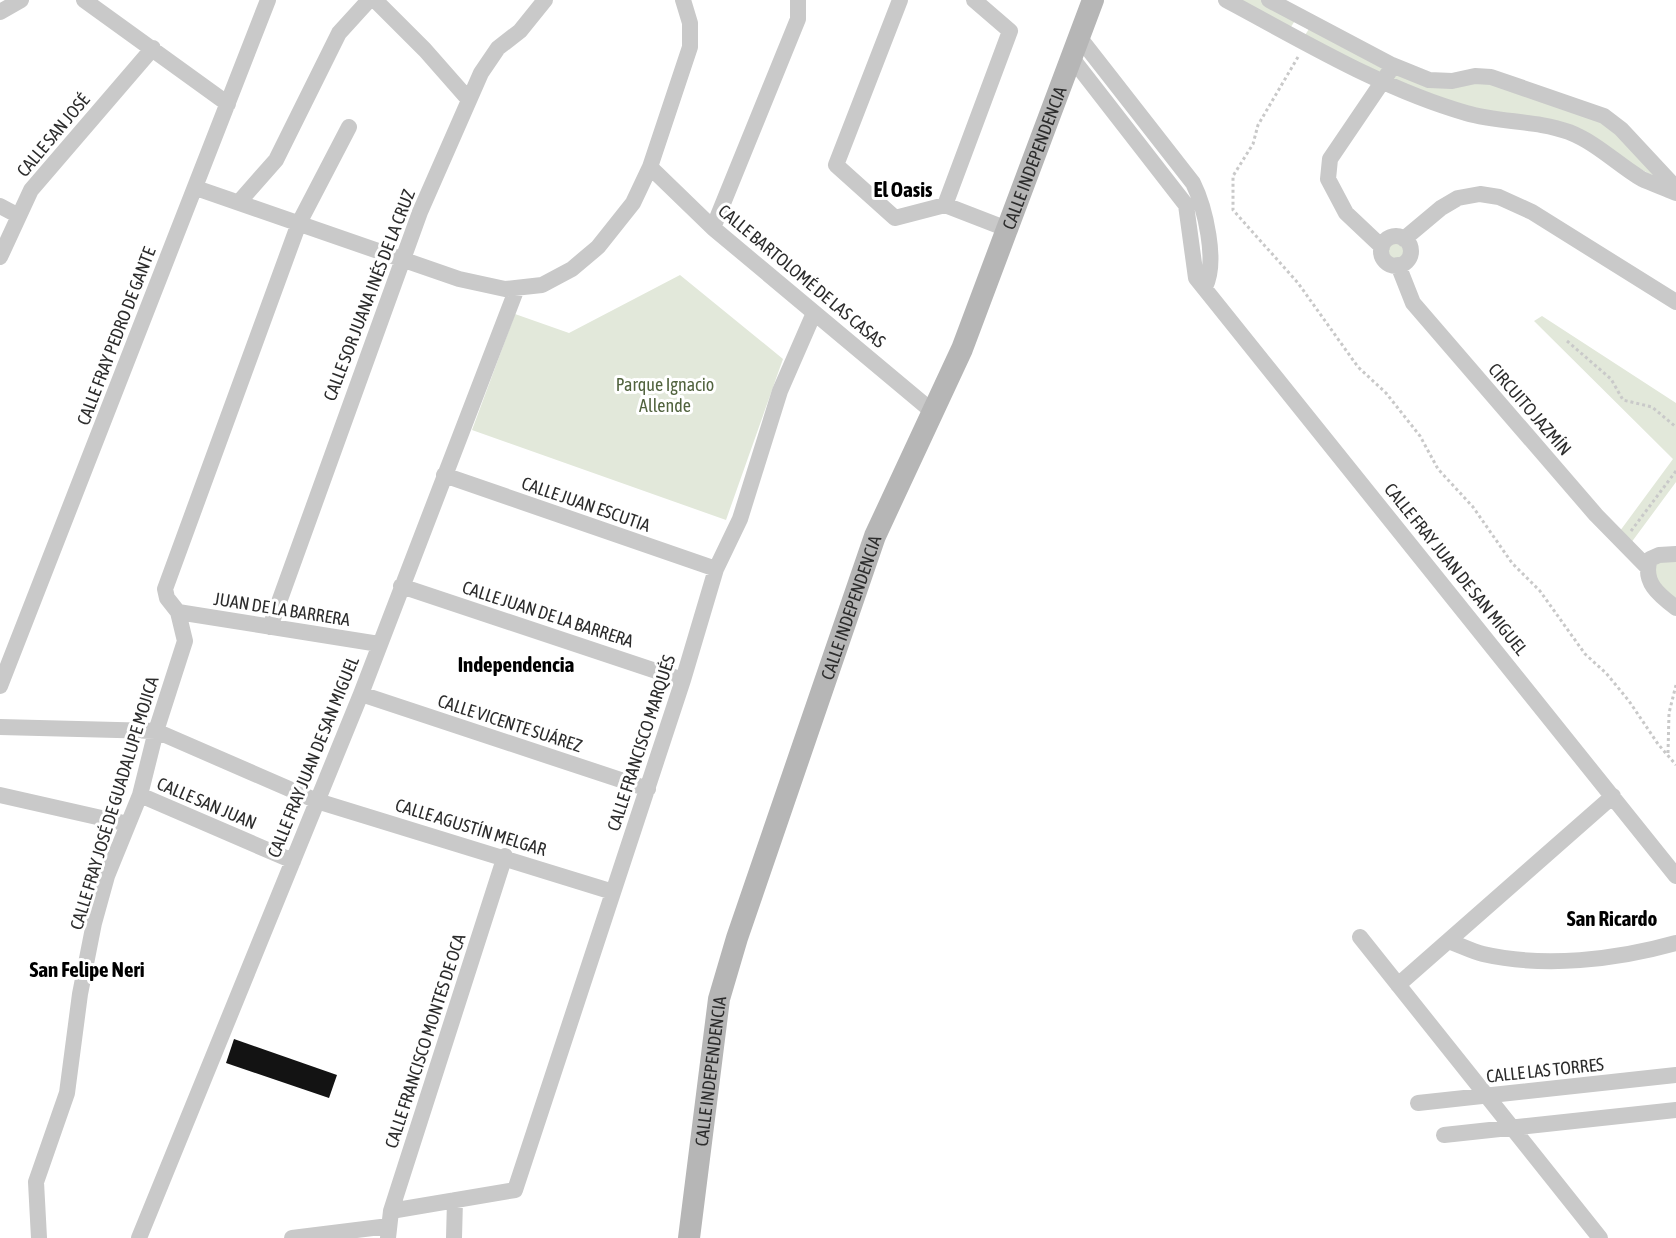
<svg xmlns="http://www.w3.org/2000/svg" width="1676" height="1238" viewBox="0 0 1676 1238" font-family="'Asap Condensed',sans-serif">
<style>
.green{fill:#e2e8da}
.building{fill:#131313}
.lines{fill:none;stroke-linecap:round;stroke-linejoin:round}
.path{stroke:#c9c9c9;stroke-width:3;stroke-dasharray:3 3;stroke-linecap:butt}
.street{stroke:#c9c9c9;stroke-width:16}
.secondary{stroke:#b6b6b6;stroke-width:22}
.labels{text-anchor:middle;dominant-baseline:central;stroke-width:6;stroke-linejoin:round;paint-order:stroke}
.street-label{font-size:18px;fill:#2c2c2c;stroke:#fff}
.park-label{font-size:18px;fill:#51633e;stroke:#fff}
.quarter-label{font-size:21px;font-weight:bold;fill:#000;stroke:#fff}
</style>
<rect width="100%" height="100%" fill="#fff"/>
<path class="green" d="M1226,0h43l29,16 -11,17z
M1312,24l117,56 46,-4 129,40 72,72 -82,-44 -127,-30 -165,-74z
M1382 251a14 14 0 1 1 28 0a14 14 0 1 1-28 0Z
M680,275l103,84 -57,161 -254,-90 43,-116 54,19z
M1542,316l134,87v79l-48,65 -11,-12 56,-76 -139,-138z
M1676,554v54l-20,-16 -6,-33z"/>
<path class="building" d="M234,1039l103,36 -8,23 -103,-35z"/>
<g class="lines">
<path class="path" d="M1298,57l-40,68 -5,19 -20,32v34l65,73 60,84 28,26 34,43 18,33 35,38 39,56 28,28 45,63 21,19 23,28 29,43 18,21
M1567,341l44,38 12,21 29,7 24,20
M1631,531l45,-60
M1668,753l1,-40 7,-28"/>
<path class="street" d="M84,0l144,104
M375,0l50,50 44,50
M900,0l-64,165 59,53 50,-13 62,24
M1226,0c77,41 156,89 240,113 34,10 70,7 103,19 28,11 48,32 73,47 11,5 23,9 34,14
M1269,0l123,65 37,15 23,1 23,-5 16,1 113,39 17,13 55,59
M0,12l21,-12
M1079,37l114,146c12,24 25,79 12,104
M1071,57l115,148 10,73 480,598
M650,167l63,61 220,184
M196,188l263,91 46,10 37,-4 30,-16 26,-22 35,-44 17,-36 40,-120v-24l-7,-23
M239,202l37,-42 63,-127 30,-33
M945,205l65,-174 -36,-31
M0,206l17,9
M713,228l85,-209v-19
M1381 251a15 15 0 1 1 30 0a15 15 0 1 1-30 0Z
M1404,239l37,-31 17,-10 22,-4 19,3 33,15 144,90
M1382,247l-36,-34 -18,-34 2,-20 59,-87
M0,257l31,-67 122,-142
M1398,265l15,38 183,212 51,52
M444,475l272,94
M1676,554l-17,1 -9,4c-8,23 9,36 26,49
M401,586l282,94
M178,612l201,32
M270,627l150,-415 61,-139 17,-25 22,-17 25,-31
M0,686l268,-686
M361,694l287,95
M0,727l156,4 161,70 296,91
M0,795l128,29
M140,795l153,66
M1360,937l240,301
M1448,941c12,4 23,10 35,13 61,14 133,6 193,-11
M1398,985l215,-189
M1418,1103l258,-28
M1444,1135l232,-25
M391,1211l124,-21 168,-510 33,-111 24,-50 40,-128 34,-78
M39,1238l-3,-56 31,-89 13,-99 14,-71 13,-47 33,-81 16,-64 29,-90 -7,-29 -11,-14 -2,-9 134,-366 50,-96
M139,1238l222,-544 156,-406
M292,1238l97,-12
M388,1238l3,-27 114,-355
M454,1238l1,-38"/>
<path class="secondary" id="s1" d="M689,1238l30,-239 18,-61 138,-402 87,-187 131,-349"/>
</g>
<g class="labels">
<g class="street-label">
<text transform="translate(53 135) rotate(-50)">CALLE SAN JOSÉ</text>
<text stroke="none"><textPath href="#s1" startOffset="1140">CALLE INDEPENDENCIA</textPath></text>
<text transform="translate(802 276) rotate(40)">CALLE BARTOLOMÉ DE LAS CASAS</text>
<text transform="translate(369 295) rotate(-69)">CALLE SOR JUANA INÉS DE LA CRUZ</text>
<text transform="translate(116 336) rotate(-69)">CALLE FRAY PEDRO DE GANTE</text>
<text transform="translate(1530 409) rotate(49)">CIRCUITO JAZMÍN</text>
<text transform="translate(586 504) rotate(19)">CALLE JUAN ESCUTIA</text>
<text transform="translate(1456 569) rotate(51)">CALLE FRAY JUAN DE SAN MIGUEL</text>
<text stroke="none"><textPath href="#s1" startOffset="654">CALLE INDEPENDENCIA</textPath></text>
<text transform="translate(282 609) rotate(9)">JUAN DE LA BARRERA</text>
<text transform="translate(548 614) rotate(18)">CALLE JUAN DE LA BARRERA</text>
<text transform="translate(510 723) rotate(18)">CALLE VICENTE SUÁREZ</text>
<text transform="translate(641 743) rotate(-72)">CALLE FRANCISCO MARQUÉS</text>
<text transform="translate(313 757) rotate(-68)">CALLE FRAY JUAN DE SAN MIGUEL</text>
<text transform="translate(114 803) rotate(-73)">CALLE FRAY JOSÉ DE GUADALUPE MOJICA</text>
<text transform="translate(207 803) rotate(23)">CALLE SAN JUAN</text>
<text transform="translate(471 827) rotate(17)">CALLE AGUSTÍN MELGAR</text>
<text transform="translate(425 1041) rotate(-72)">CALLE FRANCISCO MONTES DE OCA</text>
<text transform="translate(1545 1070) rotate(-6)">CALLE LAS TORRES</text>
<text stroke="none"><textPath href="#s1" startOffset="168">CALLE INDEPENDENCIA</textPath></text>
</g>
<g class="park-label">
<text x="665" y="384">Parque Ignacio<tspan x="665" dy="21">Allende</tspan></text>
</g>
<g class="quarter-label">
<text x="903" y="189">El Oasis</text>
<text x="516" y="664">Independencia</text>
<text x="1612" y="918">San Ricardo</text>
<text x="87" y="969">San Felipe Neri</text>
</g>
</g>
</svg>
